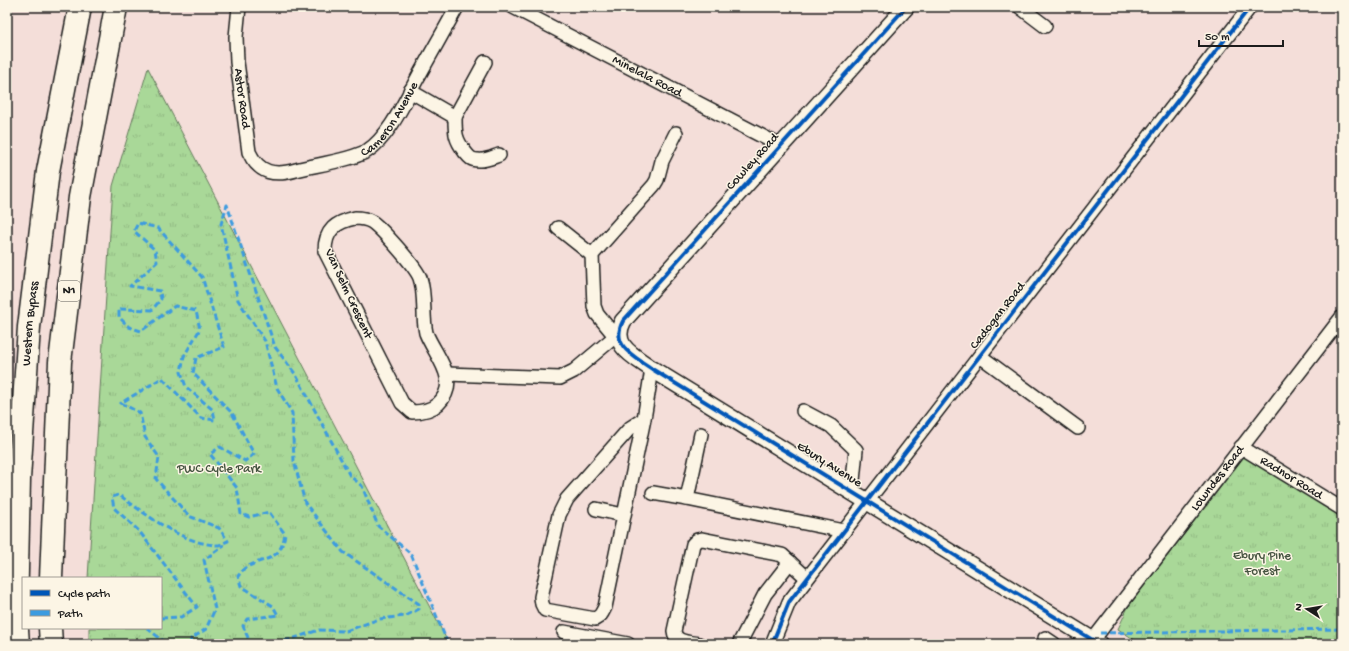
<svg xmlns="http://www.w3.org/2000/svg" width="1349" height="651" viewBox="0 0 1349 651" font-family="'Gochi Hand',sans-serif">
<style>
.grass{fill:url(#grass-tufts);stroke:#627a5a}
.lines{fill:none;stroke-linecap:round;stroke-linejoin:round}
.minor-casing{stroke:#1c1c1c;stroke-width:16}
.tertiary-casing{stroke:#1c1c1c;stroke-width:19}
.motorway-casing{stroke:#1c1c1c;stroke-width:25}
.minor{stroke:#fcf5e5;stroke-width:13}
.tertiary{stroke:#fcf5e5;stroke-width:16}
.motorway{stroke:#fcf5e5;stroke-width:22}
.quiet{stroke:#3c9bdf;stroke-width:3;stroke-dasharray:6 3;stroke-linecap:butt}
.cycleway-casing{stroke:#fcf5e5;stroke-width:6}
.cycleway{stroke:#0057b8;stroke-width:4}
.labels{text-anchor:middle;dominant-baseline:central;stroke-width:3;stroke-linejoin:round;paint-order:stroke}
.shield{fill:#fcf5e5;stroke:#5f5d58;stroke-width:1}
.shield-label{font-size:12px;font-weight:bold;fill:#1c1c1c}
.street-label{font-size:13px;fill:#1c1c1c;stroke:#fcf5e5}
.park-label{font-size:13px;fill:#465441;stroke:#fcf5e5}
</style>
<defs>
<pattern id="grass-tufts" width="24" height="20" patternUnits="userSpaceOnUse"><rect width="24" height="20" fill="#a9d898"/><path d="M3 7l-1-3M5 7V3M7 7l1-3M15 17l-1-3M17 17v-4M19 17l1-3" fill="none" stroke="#91b982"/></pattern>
</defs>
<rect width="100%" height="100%" fill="#f4ded9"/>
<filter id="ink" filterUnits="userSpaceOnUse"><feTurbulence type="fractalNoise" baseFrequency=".025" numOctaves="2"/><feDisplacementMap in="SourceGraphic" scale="8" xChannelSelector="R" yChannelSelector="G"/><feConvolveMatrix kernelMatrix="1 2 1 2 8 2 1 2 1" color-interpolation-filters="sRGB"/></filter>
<g filter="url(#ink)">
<path class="grass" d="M148,68l301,576h-360v-16h72v-50h-73l25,-392z
M1250,449l92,61v134h-201l-23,-15 10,-22z"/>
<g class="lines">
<defs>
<g id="minor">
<path id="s1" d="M239,7l-3,30 1,25 12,90c10,22 26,24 47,18 20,-5 55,-10 71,-19 22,-14 38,-50 50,-72 13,-24 27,-48 40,-72"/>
<path id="s2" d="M513,7l268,139"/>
<path d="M1020,7l25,19"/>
<path d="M410,91l45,26c0,16 0,22 10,35 4,5 6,8 13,8 7,1 15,-3 21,-5"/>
<path d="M455,117l30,-55"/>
<path d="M355,218c7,0 12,1 17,4 10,7 44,45 48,56 6,18 2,37 6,55 9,23 36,48 12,71 -7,6 -17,8 -26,8l-10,-9 -77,-152c0,-21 11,-29 30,-33z"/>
<path d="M558,228l34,27"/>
<path d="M615,336l-18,-22 -3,-8 -2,-51 62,-70 3,-5 5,-19 14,-28"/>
<path d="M980,356l98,72"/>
<path d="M447,374l113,4 14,-7 44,-37"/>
<path d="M803,411l28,15 25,24 -4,41"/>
<path d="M644,419l-14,9 -63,71 -8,16 -18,82 1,7 3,6 50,9c6,-3 7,-6 10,-12l39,-188 8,-50"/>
<path d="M701,434l-14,65 157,32"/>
<path id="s3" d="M1241,447l101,62"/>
<path d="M653,493l34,6"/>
<path d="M596,509l27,6"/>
<path d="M564,632l64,12"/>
<path d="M1045,638l9,6"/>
<path id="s4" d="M1093,640l249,-323"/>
<path d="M699,644c-10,-2 -24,-1 -25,-13l19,-87 4,-4 5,-1 80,16 25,23"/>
<path d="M739,644l26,-50 25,-32"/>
<path d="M772,644l17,-42 461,-595"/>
</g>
<path id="tertiary" d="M906,7l-283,314c-13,25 11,35 29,48l447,275"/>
<g id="motorway">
<path d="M51,578l9,-216 20,-165 36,-190"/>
<path d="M50,628l1,16"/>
<path id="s5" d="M18,644l-2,-29 3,-136 10,-152 19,-156 32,-164"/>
</g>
</defs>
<use href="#minor" class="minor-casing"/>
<use href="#tertiary" class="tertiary-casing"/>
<use href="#motorway" class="motorway-casing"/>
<use href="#minor" class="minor"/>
<use href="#tertiary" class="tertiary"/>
<use href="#motorway" class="motorway"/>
<path class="quiet" d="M161,618l20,-1 16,-10 -58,-76 -25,-23 -2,-11 7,-2c27,19 63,49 98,50 4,0 8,-3 11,-4l-9,-13 -30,-12 -33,-37 3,-22 -14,-20 -5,-24 -19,-10 41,-25 39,40 14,2 -2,-10 -27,-23 -5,-15 3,-16 16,-27 -4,-18 -21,-5 -34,25 -12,-4 -10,-10v-8l33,1 9,-11 -1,-8 -30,-5 27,-24 -2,-12 -21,-19 4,-8 20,5 44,49 22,70 -28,11 -3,15 39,40 22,41 -9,7 -25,-14 -10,7 27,34 4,26 8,3 20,-5 16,22c-5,28 -18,22 -38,33 -4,1 -6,6 -9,9l3,10 32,20 5,9 -31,4 -4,7 6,14 -7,4
M147,628l20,16
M1100,633l242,-4
M191,644v-5l15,-10 9,-20 -11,-49 20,-15
M276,644l43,-14 27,1 33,-12 26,-3 14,-7v-5l-76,-52 -38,-49 -11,-42 -2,-48 -15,-25 -12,-47 -27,-41 -17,-76 6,-19 48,142 21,28 54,101 12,10 16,40 33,28 37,90"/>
<defs>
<path id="cycleway" d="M906,7l-283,314c-13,25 11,35 29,48l447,275
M772,644l17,-42 461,-595"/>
</defs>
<use href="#cycleway" class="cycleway-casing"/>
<use href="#cycleway" class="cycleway"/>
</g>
</g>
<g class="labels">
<rect class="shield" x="58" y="281" width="22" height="20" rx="3"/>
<g class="shield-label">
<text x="69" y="291">N1</text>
</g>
<g class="street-label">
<text stroke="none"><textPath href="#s2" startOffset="151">Minelala Road</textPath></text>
<text stroke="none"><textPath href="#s1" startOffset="92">Astor Road</textPath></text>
<text stroke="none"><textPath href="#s1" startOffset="315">Cameron Avenue</textPath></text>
<text transform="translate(753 162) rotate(-48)">Cowley Road</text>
<text transform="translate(348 294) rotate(65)">Van Selm Crescent</text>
<text transform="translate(998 316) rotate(-52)">Cadogan Road</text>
<text stroke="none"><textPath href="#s5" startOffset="321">Western Bypass</textPath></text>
<text transform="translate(829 465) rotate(32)">Ebury Avenue</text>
<text stroke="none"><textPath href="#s4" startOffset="204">Lowndes Road</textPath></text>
<text stroke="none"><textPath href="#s3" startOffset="59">Radnor Road</textPath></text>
</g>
<g class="park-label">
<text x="219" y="469">PWC Cycle Park</text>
<text x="1262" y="556">Ebury Pine<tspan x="1262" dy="15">Forest</tspan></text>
</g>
</g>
<rect width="1349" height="651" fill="none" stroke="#fcf5e5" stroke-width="24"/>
<rect x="12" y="12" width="1325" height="627" fill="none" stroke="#1c1c1c" stroke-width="1.5" filter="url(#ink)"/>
<rect x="22" y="577" width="140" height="52" fill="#fcf5e5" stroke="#a29e95"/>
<rect x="30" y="590" width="20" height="6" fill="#0057b8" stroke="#a29e95"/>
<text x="58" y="597" font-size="12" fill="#1c1c1c">Cycle path</text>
<rect x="30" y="610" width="20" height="6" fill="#3c9bdf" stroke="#a29e95"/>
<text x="58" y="617" font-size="12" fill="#1c1c1c">Path</text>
<g transform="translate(1307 609) rotate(282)" stroke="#fcf5e5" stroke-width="3" paint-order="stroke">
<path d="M0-3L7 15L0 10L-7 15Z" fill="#1c1c1c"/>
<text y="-6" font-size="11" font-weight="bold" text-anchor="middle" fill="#1c1c1c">N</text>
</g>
<path d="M1199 40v6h84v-6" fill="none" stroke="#1c1c1c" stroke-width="2"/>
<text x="1205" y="40" font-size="12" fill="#1c1c1c" stroke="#fcf5e5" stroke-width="3" paint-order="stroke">50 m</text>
</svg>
